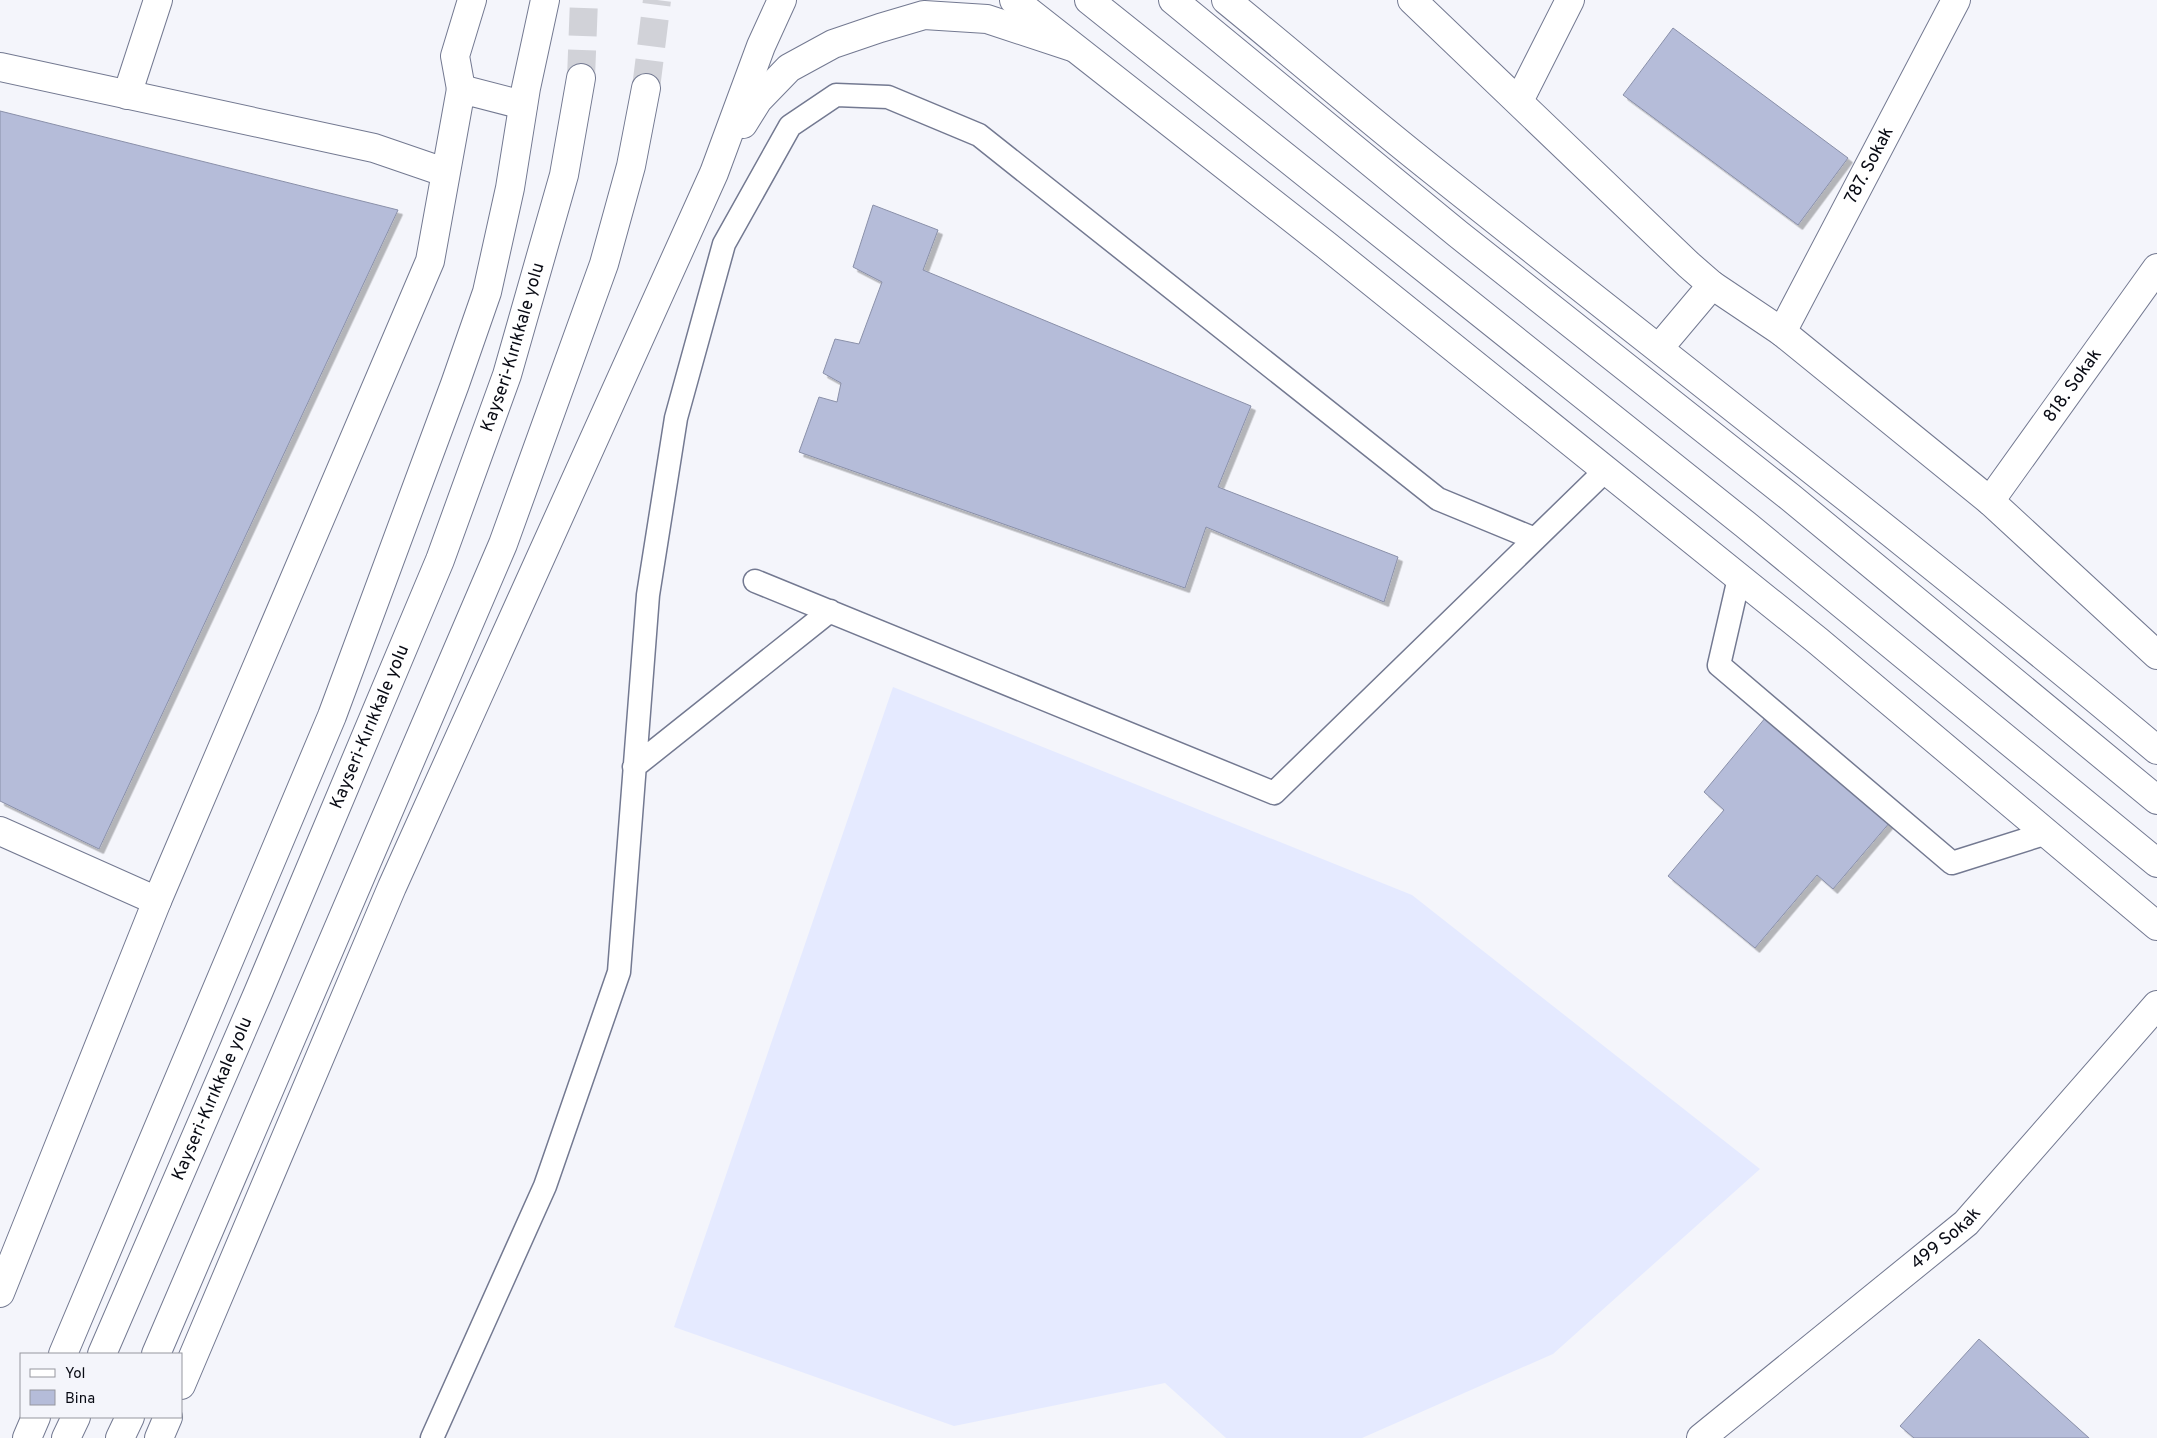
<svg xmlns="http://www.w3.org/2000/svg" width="2157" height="1438" viewBox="0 0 2157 1438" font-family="Overpass,sans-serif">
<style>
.built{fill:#e5eaff}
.building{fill:#b5bcd9;stroke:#8a90a9;filter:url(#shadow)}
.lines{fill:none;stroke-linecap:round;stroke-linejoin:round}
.highway-tunnel{stroke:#d1d2d8;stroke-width:28;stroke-dasharray:28 14;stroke-linecap:butt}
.lane-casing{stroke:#737991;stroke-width:25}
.street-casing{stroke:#737991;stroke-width:30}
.secondary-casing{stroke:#737991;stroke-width:30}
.primary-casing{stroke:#737991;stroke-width:30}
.highway-casing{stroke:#737991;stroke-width:30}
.lane{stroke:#fff;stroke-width:22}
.street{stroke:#fff;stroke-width:28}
.secondary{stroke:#fff;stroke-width:28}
.primary{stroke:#fff;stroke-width:28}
.highway{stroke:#fff;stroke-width:28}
.labels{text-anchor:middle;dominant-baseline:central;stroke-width:4;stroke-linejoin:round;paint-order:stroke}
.street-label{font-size:18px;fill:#090b14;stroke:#f4f5fb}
</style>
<defs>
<filter id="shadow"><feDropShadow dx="4.5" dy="4.5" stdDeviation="0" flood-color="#0004"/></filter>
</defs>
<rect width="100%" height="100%" fill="#f4f5fb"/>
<path class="built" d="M893,687l519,208 348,274 -207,185 -191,84h-136l-61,-55 -211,43 -280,-99z"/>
<path class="building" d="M1673,28l175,130 -50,67 -175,-130z
M0,111l398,99 -299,639 -99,-48z
M873,205l65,25 -15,40 328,136 -33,81 180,70 -14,45 -178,-75 -21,61 -386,-136 20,-55 18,5 4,-19 -18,-10 12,-34 24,5 23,-62 -29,-15z
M1766,717l125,104 -58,68 -16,-14 -62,73 -87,-72 56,-66 -20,-18z
M1979,1339l110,99h-175l-14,-12z"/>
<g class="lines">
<path class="highway-tunnel" d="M581,78l3,-78
M646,88l11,-88"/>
<defs>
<path id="lane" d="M1739,578l-20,87 233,198 95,-30
M755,581l519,212 332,-323
M634,767l196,-156
M432,1438l113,-252 74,-214 29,-377 28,-177 48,-174 66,-118 46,-31 52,2 91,38 459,364 97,40"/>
<g id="street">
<path d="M0,67l374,81 70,24"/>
<path d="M461,89l-6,-33 17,-56"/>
<path d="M127,95l31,-95"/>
<path d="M1712,285l70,47 208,169 167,154"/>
<path id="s1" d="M1782,332l174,-332"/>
<path id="s2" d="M1990,501l167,-233"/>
<path d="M0,831l157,70"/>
<path d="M0,1293l157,-392 273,-640 31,-172 62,16"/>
<path id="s3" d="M1701,1438l265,-215 191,-218"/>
</g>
<path id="secondary" d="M1412,0l277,265 23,20 -53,63
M1519,101l51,-101"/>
<path id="primary" d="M1014,0l312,245 492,396 339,285
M1089,0l657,525 411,338
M1173,0l285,234 332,263 367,303
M1226,0c70,57 138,116 209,172 241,192 486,380 722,578"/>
<g id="highway">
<path d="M743,124l15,-24 31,-32 44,-24 47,-16 44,-13 63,4 85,28"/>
<path d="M63,1354l269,-638 123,-332 32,-92 23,-104 16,-100 19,-88"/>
<path id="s4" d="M102,1354l156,-361 182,-433 67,-185 57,-200 17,-97"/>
<path d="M156,1354l347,-810 101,-280 27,-98 15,-78"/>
<path d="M181,1385l211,-498 322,-714 47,-127 21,-46"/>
<path d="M27,1438l9,-21"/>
<path d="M66,1438l10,-21"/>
<path d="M120,1438l10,-21"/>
<path d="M159,1438l9,-21"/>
</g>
</defs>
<use href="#lane" class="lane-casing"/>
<use href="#street" class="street-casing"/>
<use href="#secondary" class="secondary-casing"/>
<use href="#primary" class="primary-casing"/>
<use href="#highway" class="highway-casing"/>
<use href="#lane" class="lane"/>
<use href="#street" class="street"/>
<use href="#secondary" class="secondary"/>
<use href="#primary" class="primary"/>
<use href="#highway" class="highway"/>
</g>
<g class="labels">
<g class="street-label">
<text stroke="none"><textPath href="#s1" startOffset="188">787. Sokak</textPath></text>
<text stroke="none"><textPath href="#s4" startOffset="1088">Kayseri-Kırıkkale yolu</textPath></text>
<text stroke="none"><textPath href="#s2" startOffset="142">818. Sokak</textPath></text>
<text stroke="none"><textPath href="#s4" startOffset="682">Kayseri-Kırıkkale yolu</textPath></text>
<text stroke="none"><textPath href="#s4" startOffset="278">Kayseri-Kırıkkale yolu</textPath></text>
<text stroke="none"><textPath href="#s3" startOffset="316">499 Sokak</textPath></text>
</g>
</g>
<rect x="20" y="1353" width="162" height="65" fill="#f4f5fb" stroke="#96979f"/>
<rect x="30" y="1369" width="25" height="8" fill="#ffffff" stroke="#96979f"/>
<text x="65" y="1378" font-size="15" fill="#090b14">Yol</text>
<rect x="30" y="1390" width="25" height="15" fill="#b5bcd9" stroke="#96979f"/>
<text x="65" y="1403" font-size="15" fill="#090b14">Bina</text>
</svg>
